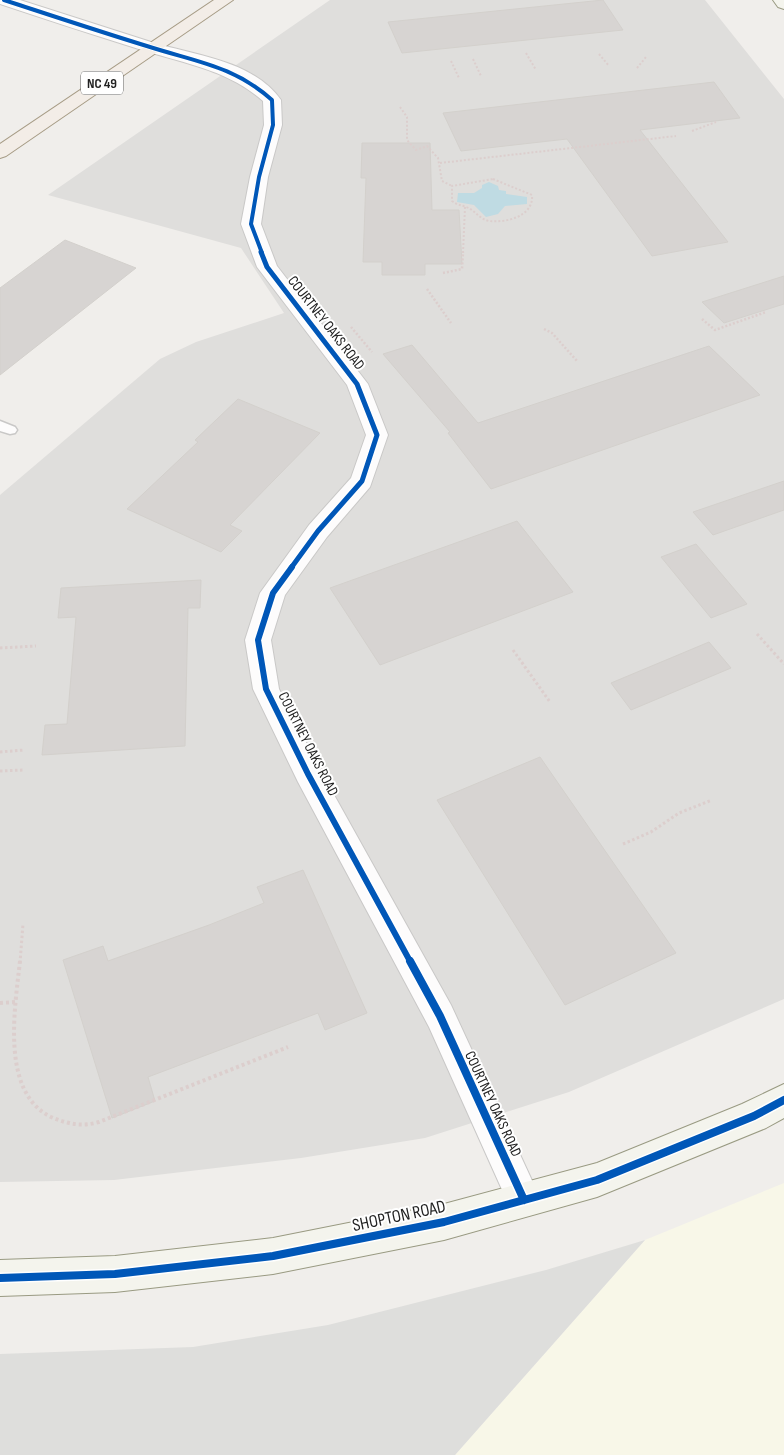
<svg xmlns="http://www.w3.org/2000/svg" width="784" height="1455" viewBox="0 0 784 1455" font-family="'Sofia Sans Condensed',sans-serif">
<style>
.residential{fill:#dfdedc}
.education{fill:#f8f7e8}
.religious{fill:#dededc}
.water{fill:#bfdbe3}
.building{fill:#d7d4d2;stroke:#d3d0cc}
.lines{fill:none;stroke-linecap:round;stroke-linejoin:round}
.lane-casing{stroke:#c9c8c7;stroke-width:3}
.street-casing{stroke:#c9c8c7;stroke-width:2}
.secondary-casing{stroke:#999a82;stroke-width:2}
.primary-casing{stroke:#a79c86;stroke-width:2}
.path-far3{stroke:#dccecd;stroke-width:2;stroke-dasharray:2 2;stroke-linecap:butt}
.path-far2{stroke:#dccecd;stroke-width:2.5;stroke-dasharray:2 2;stroke-linecap:butt}
.path-far1{stroke:#dccecd;stroke-width:3;stroke-dasharray:2.5 2.5;stroke-linecap:butt}
.path{stroke:#dccecd;stroke-width:4;stroke-dasharray:3 3;stroke-linecap:butt}
.lane{fill:#fdfcfc;fill-rule:evenodd}
.street{fill:#fdfcfc;fill-rule:evenodd}
.secondary{fill:#f4f4ed;fill-rule:evenodd}
.primary{fill:#f3ede7;fill-rule:evenodd}
.cycleway-far3-casing{stroke:#fff;stroke-width:5.5}
.cycleway-far2-casing{stroke:#fff;stroke-width:8}
.cycleway-far1-casing{stroke:#fff;stroke-width:9}
.cycleway-casing{stroke:#fff;stroke-width:11}
.cycleway-far3{stroke:#0057b8;stroke-width:4}
.cycleway-far2{stroke:#0057b8;stroke-width:5}
.cycleway-far1{stroke:#0057b8;stroke-width:6}
.cycleway{stroke:#0057b8;stroke-width:8}
.labels{text-anchor:middle;dominant-baseline:central;stroke-width:4;stroke-linejoin:round;paint-order:stroke}
.shield{fill:#fff;stroke:#646464;stroke-width:1}
.shield-label{font-size:14px;font-weight:bold;fill:#222}
.street-label{font-size:15px;fill:#222;stroke:#fff}
.near-street-label{font-size:18px;fill:#222;stroke:#fff}
</style>
<rect width="100%" height="100%" fill="#f0eeeb"/>
<path class="residential" d="M330,0h375l79,99v900l-215,93 -144,46 -124,20 -187,22 -114,2v-687l160,-136 36,-17 88,-29 -43,-65 -193,-53z"/>
<path class="education" d="M784,1183v272h-329l190,-215z"/>
<path class="religious" d="M645,1240l-190,215h-455v-101l193,-7 135,-22 218,-55z"/>
<path class="water" d="M489,182l9,4 1,4 7,1v3l21,3v7l-22,2 -7,8 -12,3 -12,-12 -17,-3 1,-9h16l8,-5v-3z"/>
<path class="building" d="M603,0l20,30 -221,23 -14,-31z
M714,82l26,36 -100,12 88,112 -76,14 -85,-117 -106,12 -18,-38z
M362,143h68l2,67h27l3,54h-37v11h-43v-13h-19l3,-84h-5z
M65,240l71,28 -136,107v-87z
M784,276v28l-60,19 -22,-21z
M412,345l66,78 231,-77 51,49 -269,94 -43,-56 2,-1 -67,-78z
M238,399l82,34 -90,92 12,6 -21,21 -94,-43 71,-67 -3,-2z
M784,481v29l-71,25 -20,-23z
M517,521l56,71 -193,73 -50,-77z
M696,544l51,60 -36,14 -50,-61z
M201,580l-1,28h-12l-3,138 -143,9 3,-30 22,-1 9,-107 -18,1 3,-30z
M709,642l22,26 -100,42 -20,-27z
M540,757l136,196 -111,52 -128,-205z
M303,870l64,143 -42,17 -7,-17 -170,64 7,24 -43,17 -49,-158 40,-14 5,15 101,-36 55,-22 -7,-16z"/>
<g class="lines">
<defs>
<path id="lane" d="M0,421l15,6 2,3 -2,3 -5,1 -10,-3z"/>
<path id="street" d="M0,0h20c44,14 87,28 131,42 42,13 102,18 130,58l1,25 -14,52 -7,47 16,42 91,118 20,51 -18,52 -43,50 -42,58 -14,45 8,49 39,77 133,239 90,195 -5,12 -12,5 -12,-5 -83,-185 -131,-245 -45,-93 -8,-49 15,-47 49,-68 42,-47 15,-43 -19,-50 -90,-118 -16,-43 9,-47 14,-52 -1,-24c-34,-30 -75,-37 -118,-50 -48,-15 -97,-31 -145,-47z"/>
<path id="secondary" d="M773,0h11v9l-6,-2z
M784,1084v34l-18,10 -169,69 -153,43 -171,34 -158,18 -115,4v-36l115,-4 158,-18 171,-34 153,-41 145,-59z"/>
<path id="primary" d="M214,0h19l-227,156 -6,2v-14z"/>
</defs>
<use href="#lane" class="lane-casing"/>
<use href="#street" class="street-casing"/>
<use href="#secondary" class="secondary-casing"/>
<use href="#primary" class="primary-casing"/>
<path class="path-far3" d="M526,53l10,17
M599,54l10,12
M473,59l8,17
M451,61l8,17
M637,68l9,-11
M400,107l7,10v23l9,10 11,-4 11,12 4,23 10,5
M692,131l24,-9
M440,163l236,-27
M493,179l39,16c2,21 -25,28 -43,26 -10,-2 -14,-11 -23,-14 -5,-2 -9,-2 -14,-6v-15z
M463,253l2,-46"/>
<path class="path-far2" d="M443,273l19,-4 1,-17
M427,289l24,34
M702,319l13,11 51,-18
M351,327l21,25
M544,329l8,4 25,28"/>
<path class="path-far1" d="M757,634l27,30
M0,648l36,-2
M513,650l37,52
M0,752l24,-2
M0,771l23,-1
M623,844l28,-12 28,-19 33,-13
M20,963l3,-39"/>
<path class="path" d="M20,961c-5,47 -20,131 31,156 16,7 31,10 48,5l189,-75
M0,1003l16,-1"/>
<use href="#lane" class="lane"/>
<use href="#street" class="street"/>
<use href="#secondary" class="secondary"/>
<use href="#primary" class="primary"/>
<defs>
<path id="cycleway-far3" d="M4,0c49,16 97,32 146,47 47,15 84,19 122,53l1,25 -14,52 -8,47 11,29"/>
<path id="cycleway-far2" d="M261,252l6,15 90,117 20,51 -15,46 -44,50 -27,37"/>
<path id="cycleway-far1" d="M292,567l-19,26 -15,47 8,49 42,85 103,189"/>
<path id="cycleway" d="M410,961l30,55 84,184
M0,1278l115,-4 158,-18 171,-34 153,-42 157,-64 30,-16"/>
</defs>
<use href="#cycleway-far3" class="cycleway-far3-casing"/>
<use href="#cycleway-far2" class="cycleway-far2-casing"/>
<use href="#cycleway-far1" class="cycleway-far1-casing"/>
<use href="#cycleway" class="cycleway-casing"/>
<use href="#cycleway-far3" class="cycleway-far3"/>
<use href="#cycleway-far2" class="cycleway-far2"/>
<use href="#cycleway-far1" class="cycleway-far1"/>
<use href="#cycleway" class="cycleway"/>
</g>
<g class="labels">
<rect class="shield" x="81" y="71.5" width="42" height="23" rx="4"/>
<g class="shield-label">
<text x="102" y="83">NC 49</text>
</g>
<g class="street-label">
<text transform="translate(326 323) rotate(52)">COURTNEY OAKS ROAD</text>
<text transform="translate(308 744) rotate(63)">COURTNEY OAKS ROAD</text>
<text transform="translate(493 1104) rotate(65)">COURTNEY OAKS ROAD</text>
</g>
<g class="near-street-label">
<text transform="translate(399 1216) rotate(-12)">SHOPTON ROAD</text>
</g>
</g>
</svg>
